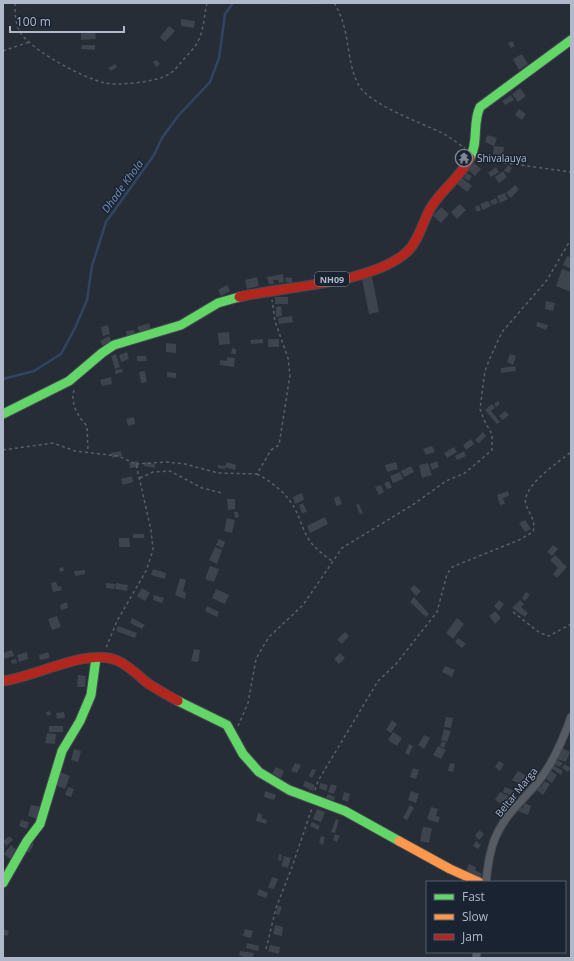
<svg xmlns="http://www.w3.org/2000/svg" width="574" height="961" viewBox="0 0 574 961" font-family="'Open Sans',sans-serif">
<style>
.lines{fill:none;stroke-linecap:round;stroke-linejoin:round}
.stream{stroke:#314562;stroke-width:2.5}
.building{fill:#3e444d}
.street-casing{stroke:#444850;stroke-width:9}
.fast-casing{stroke:#444850;stroke-width:11}
.slow-casing{stroke:#444850;stroke-width:11}
.jam-casing{stroke:#444850;stroke-width:11}
.path{stroke:#596067;stroke-width:1.5;stroke-dasharray:3 3;stroke-linecap:butt}
.street{stroke:#575c64;stroke-width:7}
.fast{stroke:#63d668;stroke-width:9}
.slow{stroke:#ff974d;stroke-width:9}
.jam{stroke:#b3261e;stroke-width:9}
.labels{text-anchor:middle;dominant-baseline:central;stroke-width:3;stroke-linejoin:round;paint-order:stroke}
.shield{fill:#1a2332;stroke:#838c9c;stroke-width:1}
.shield-label{font-size:9px;font-weight:bold;fill:#b0b9c9}
.poi-label{font-size:10px;fill:#b0b9c9;stroke:#1a2332;text-anchor:start}
.street-label{font-size:10px;fill:#b0b9c9;stroke:#1a2332}
.water-label{font-size:11px;font-style:italic;fill:#748eb3;stroke:#1a2332}
</style>
<rect width="100%" height="100%" fill="#262d37"/>
<g class="lines">
<path class="stream" d="M284,3h32
M3,379l31,-8 27,-17 14,-26 12,-28 5,-34 14,-44 48,-67 8,-17 16,-22 32,-34 9,-24 6,-44 8,-11"/>
</g>
<path class="building" d="M181,19l14,2 -1,7 -13,-2z
M169,26l6,5 -10,11 -5,-5z
M95,31l1,8 -15,1v-8z
M512,41l3,5 -4,2 -3,-5z
M82,45h13v5l-14,-1z
M522,54l6,10 -9,6 -6,-11z
M157,60l3,4 -4,3 -3,-5z
M115,64l2,3 -6,4 -3,-3z
M520,88l6,8 -8,6 -6,-8z
M511,95l3,5 -9,5 -3,-4z
M519,109l7,5 -4,6 -7,-5z
M487,135l10,3 -3,8 -9,-4z
M494,146l10,1 -1,9 -10,-2z
M474,163l7,6 -6,7 -7,-6z
M508,165l4,3 -3,5 -5,-2z
M496,167l3,5 -8,5 -3,-4z
M503,171l4,6 -8,6 -4,-6z
M467,173l5,3 -3,5 -5,-3z
M462,178l10,8 -5,6 -10,-8z
M515,185l4,4 -8,9 -5,-5z
M505,193l3,6 -8,4 -3,-7z
M496,198l2,5 -6,2 -2,-4z
M488,201l3,5 -8,4 -3,-6z
M460,204l6,6 -9,9 -6,-7z
M479,205l2,5 -4,2 -2,-5z
M441,207l8,7 -8,9 -8,-7z
M567,256l4,1v12l-8,-4z
M562,269l9,3v20l-15,-6z
M283,274l1,8 -5,1 -1,-3h-5l1,4h-5l-2,-7z
M257,277l2,9 -12,3 -2,-9z
M286,277l6,1v5l-7,-1z
M372,277l7,35 -10,2 -7,-35z
M227,285l3,6 -9,5 -3,-6z
M275,297h13v7h-13z
M546,301l9,2 -2,8 -8,-2z
M281,306l1,10 -6,1v-10z
M292,316l1,6 -14,2 -1,-6z
M537,322l11,3 -2,5 -10,-4z
M149,323l2,8 -10,3 -4,-7z
M108,325l2,9 -7,2 -2,-9z
M134,330l1,5 -8,2 -1,-6z
M229,332l1,12 -11,1 -1,-12z
M109,336l3,7 -8,5 -4,-7z
M263,339v4l-12,1 -1,-4z
M268,339h11v8h-11z
M166,343l10,1v9l-10,-1z
M232,348l4,1v5h-5z
M127,352l2,7 -8,3 -2,-7z
M116,354l4,13 -5,2 -4,-13z
M510,354l6,2 -3,9 -6,-3z
M137,356h9l1,5h-10z
M227,357l8,1 -1,9 -14,-2v-5l7,1z
M515,366l1,5 -15,2v-5z
M122,369l1,3 -8,2v-4z
M145,371l2,11 -6,1 -2,-11z
M167,372l9,1v5l-9,-1z
M111,377l1,7 -10,2 -2,-6z
M498,401l2,3 -4,3 -2,-3z
M492,404l3,4 -4,3 9,11 -3,2 -12,-14z
M505,411l4,4 -6,5 -4,-4z
M134,417l1,7 -7,2 -2,-7z
M483,432l3,4 -7,7 -4,-3z
M471,439l3,5 -8,6 -3,-5z
M432,446l3,6 -9,3 -3,-6z
M454,447l3,5 -10,6 -3,-5z
M121,451l1,5 -10,2 -1,-5z
M464,451l2,5 -9,4 -2,-4z
M138,461l1,6 -9,1 -1,-5z
M437,461l2,6 -7,3 -2,-6z
M145,462l10,2v4l-11,-2z
M227,462l9,3 -1,5 -10,-3z
M396,462l2,7 -11,3 -2,-7z
M428,463l4,12 -10,3 -3,-13z
M218,465l7,1v3l-7,-1z
M411,466l3,6 -10,5 -3,-6z
M400,472l3,7 -10,4 -3,-7z
M132,476l1,6 -10,3 -2,-6z
M389,481l3,7 -5,1 -3,-6z
M381,485l3,7 -5,3 -4,-8z
M508,491l1,5 -6,2 2,6 -5,1 -3,-10z
M302,493l2,7 -9,4 -2,-7z
M339,496l3,8 -6,2 -2,-8z
M227,499h8v10l-7,1z
M303,503l4,9 -5,1 -3,-8z
M359,504l4,9 -3,1 -4,-9z
M234,512h4l1,5 -4,1z
M325,517l3,7 -18,9 -3,-7z
M227,518l8,2 -3,13 -8,-2z
M525,520l6,9 -6,3 -6,-9z
M133,534h11v4h-11z
M119,538h10l1,9h-11z
M219,539l6,3 -2,6 -7,-3z
M553,545l5,4 -6,7 -5,-4z
M215,547l7,3 -5,14 -8,-4z
M555,555l12,12 -10,11 -4,-4 5,-6 -8,-8z
M210,566l9,3 -5,13 -9,-3z
M63,567l1,4 -4,1 -1,-4z
M153,569l13,4 -1,6 -14,-4z
M85,570v4l-10,2 -1,-5z
M180,578l6,2 -3,11 3,2 -1,6 -10,-4z
M56,582l2,5 3,-1 1,4 -9,2 -2,-9z
M106,583l9,1 -1,5 -8,-1z
M116,583l12,2 -1,6 -12,-2z
M414,585l7,6 -5,5 -6,-7z
M142,588l8,5 -5,8 -8,-5z
M216,589l13,6 -4,9 -13,-6z
M526,592l4,3 -5,6 -3,-3z
M154,595l10,3 -2,5 -9,-3z
M414,597l15,17 -3,3 -16,-15z
M499,600l5,4 -5,7 -5,-5z
M520,600l4,4 -3,3 7,6 -3,4 -13,-9z
M67,602l1,6 -7,2 -1,-5z
M207,606l12,6 -2,5 -12,-6z
M495,611l6,7 -6,6 -6,-8z
M57,616l4,11 -9,3 -4,-11z
M132,618l13,7 -3,4 -12,-6z
M457,618l7,6 -11,15 -7,-6z
M118,626l19,7 -2,5 -19,-7z
M345,632l4,4 -7,8 -5,-4z
M458,638l8,6 -4,4 -7,-6z
M194,649l6,1 -2,12 -7,-1z
M12,650l2,6 -10,3 -1,-6z
M27,652l1,7 -9,3 -2,-7z
M48,652l2,6 -10,2 -1,-5z
M340,653l5,5 -6,6 -5,-5z
M16,659l1,4 -5,1 -1,-4z
M445,666l10,4 -3,7 -10,-5z
M78,675l8,1 -1,11h-8z
M50,711l1,4 -4,1 -1,-4z
M64,712l1,6 -8,1 -1,-6z
M446,717l7,1 -2,10 -7,-1z
M392,720l5,4 -6,9 -5,-3z
M49,726h14v6h-14z
M444,729l7,2 -4,11 -6,-2z
M393,732l9,6 -5,8 -9,-6z
M47,733l9,1 -1,10 -10,-1z
M424,735l6,3 -6,11 -6,-4z
M442,741l4,2 -2,5 -4,-2z
M409,744l4,2 -4,9 -4,-2z
M438,746l8,4 -5,9 -8,-4z
M562,748l8,4 -4,10 -9,-3z
M74,749l7,2 -3,11 -7,-2z
M555,759l8,4 -3,4 -7,-3z
M499,761l5,3 -4,7 -5,-4z
M295,763l6,2 -4,8 -6,-2z
M450,763l5,1 -2,8 -5,-1z
M564,764l7,4 -3,4 -6,-4z
M553,765l10,6 -2,4 -10,-7z
M276,767l8,4 -3,7 -9,-4z
M413,768l6,2 -3,9 -6,-2z
M312,769l4,1 -4,8 -3,-2z
M518,771l9,5 -6,9 -9,-5z
M551,771l6,4 -5,8 -6,-4z
M60,772l10,4 -5,13 -10,-4z
M305,781l10,4 -2,6 -10,-5z
M545,781l5,3 -7,11 -8,-6 3,-4 3,2z
M320,783l8,2 -2,6 -7,-3z
M331,784l6,2 -3,8 -6,-2z
M68,787l6,2 -3,8 -6,-2z
M505,787l9,4 -2,5 -9,-4z
M265,791l11,4 -2,5 -10,-3z
M411,791l8,3 -3,9 -8,-3z
M344,792l6,2 -2,8 -6,-2z
M500,792l9,4 -5,9 -9,-5z
M328,794l7,3 -1,4 -8,-3z
M524,803l7,3 -3,9 -12,-5 2,-4 5,2z
M31,805l10,2 -3,12 -10,-3z
M410,805l4,3 -7,12 -4,-2z
M431,807l7,2 -2,7 4,1 -2,6 -11,-4z
M317,809l8,3 -4,10 -8,-3z
M258,813l5,2 -2,3 6,2 -1,4 -10,-3z
M336,819l3,1 -4,13 -4,-1z
M21,820l8,2 -2,7 -8,-3z
M312,822l8,4 -2,4 -8,-4z
M423,827l9,1 -3,15 -9,-2z
M479,830l5,4 -5,6 -4,-4z
M335,834l5,2 -3,6 -4,-2z
M10,836l3,4 -7,6 -3,-5z
M321,836l4,1 -2,8 -4,-2z
M29,841l5,3 -5,9 -5,-3z
M476,841l5,4 -3,4 -5,-3z
M11,845l6,6 -7,8 -6,-5z
M279,854l3,1 -1,6 -3,-1z
M284,856l7,2 -3,10 -7,-2z
M469,864l7,3 -1,3 7,4 -3,6 -14,-7z
M272,877l6,2 -4,10 -6,-1z
M259,889l9,4 -2,5 -9,-3z
M278,906l4,1 -3,8 -3,-1z
M275,925l8,2 -1,9 -9,-2z
M3,929l6,2 -2,5 -4,-2z
M245,929l8,2 -2,7 -8,-2z
M247,943l12,3 -1,5 -12,-3z
M270,945l10,2 -1,7 -11,-3z
M240,951l14,2 -1,5h-7l-7,-3z"/>
<g class="lines">
<defs>
<path id="street" d="M486,882c2,-17 4,-35 12,-50 9,-19 27,-34 40,-50 15,-19 25,-42 33,-65
M476,958l1,-6"/>
<path id="fast" d="M470,158c9,-16 2,-35 10,-51l91,-67
M3,414l66,-33 33,-28 12,-8 67,-20 37,-22 21,-6
M178,701l49,24 16,29 16,18 30,18 56,21 54,30
M3,883l24,-42 13,-17 22,-73 18,-30 11,-26 5,-37"/>
<path id="slow" d="M399,841l51,28 29,13"/>
<path id="jam" d="M239,297c47,-11 134,-13 169,-46 13,-13 15,-34 26,-48 11,-16 27,-27 36,-45
M3,681c32,-4 84,-33 113,-21 12,5 21,14 30,22 10,7 21,13 32,19"/>
</defs>
<use href="#street" class="street-casing"/>
<use href="#fast" class="fast-casing"/>
<use href="#slow" class="slow-casing"/>
<use href="#jam" class="jam-casing"/>
<path class="path" d="M15,3c0,10 0,20 5,29 12,19 63,46 85,51 12,3 49,-1 60,-7 8,-3 13,-10 18,-16 5,-6 12,-12 15,-19 6,-11 6,-25 9,-38
M334,3c17,26 11,55 24,81 11,21 62,38 84,49 8,4 15,10 23,15
M3,51l26,-9
M481,155l17,7 73,10
M74,390c-4,13 4,27 13,36l1,25
M3,450l50,-7 22,8 43,5 18,8 15,66 2,20 -7,21 -29,50 -11,27
M136,464l30,-2 19,2 33,9 39,1 14,-24 8,-5 11,-70 -2,-17 -13,-37 -3,-21
M257,474c13,7 27,17 35,30 9,13 11,32 23,43 5,5 11,10 17,14
M140,478l13,-6 17,-1 32,17 20,5
M513,612l27,21 9,3 22,-12
M238,726l10,-23 8,-44 5,-9 8,-13 34,-32 39,-57 72,-44 32,-23 19,-8 27,-23v-16l-7,-12 -5,-13 5,-38 5,-13 12,-26 45,-52 24,-41
M315,790l3,-9 60,-100 18,-17 41,-52 10,-38 5,-7 67,-27 14,-8c3,-11 -3,-17 -7,-27 -6,-18 33,-43 45,-53
M266,949l10,-41 16,-41 20,-59"/>
<use href="#street" class="street"/>
<use href="#fast" class="fast"/>
<use href="#slow" class="slow"/>
<use href="#jam" class="jam"/>
</g>
<defs>
<symbol id="temple-ring" viewBox="-11 -11 22 22"><circle r="9.5" fill="#1a2332" stroke="#808896" stroke-width="1.5"/><path d="M0-6L5-2H3V0L6.5 2.5H4V6H1.5V3h-3V6H-4V2.5H-6.5L-3 0V-2H-5Z" fill="#808896"/></symbol>
</defs>
<g fill-rule="evenodd">
<use href="#temple-ring" x="454" y="148" width="20" height="20"/>
</g>
<g class="labels">
<rect class="shield" x="315" y="272" width="34" height="14" rx="3"/>
<g class="shield-label">
<text x="332" y="279">NH09</text>
</g>
<g class="poi-label">
<text x="477" y="158">Shivalauya</text>
</g>
<g class="street-label">
<text transform="translate(516 792) rotate(-51)">Beltar Marga</text>
</g>
<g class="water-label">
<text transform="translate(122 186) rotate(-54)">Dhade Khola</text>
</g>
</g>
<rect width="574" height="961" fill="none" stroke="#b0b9c9" stroke-width="8"/>
<rect x="426" y="881" width="140" height="72" fill="#1a2332" stroke="#565f6e"/>
<rect x="434" y="894" width="20" height="6" fill="#63d668" stroke="#565f6e"/>
<text x="462" y="901" font-size="12" fill="#b0b9c9">Fast</text>
<rect x="434" y="914" width="20" height="6" fill="#ff974d" stroke="#565f6e"/>
<text x="462" y="921" font-size="12" fill="#b0b9c9">Slow</text>
<rect x="434" y="934" width="20" height="6" fill="#b3261e" stroke="#565f6e"/>
<text x="462" y="941" font-size="12" fill="#b0b9c9">Jam</text>
<path d="M10 26v6h114v-6" fill="none" stroke="#b0b9c9" stroke-width="2"/>
<text x="16" y="26" font-size="12" fill="#b0b9c9" stroke="#1a2332" stroke-width="3" paint-order="stroke">100 m</text>
</svg>
